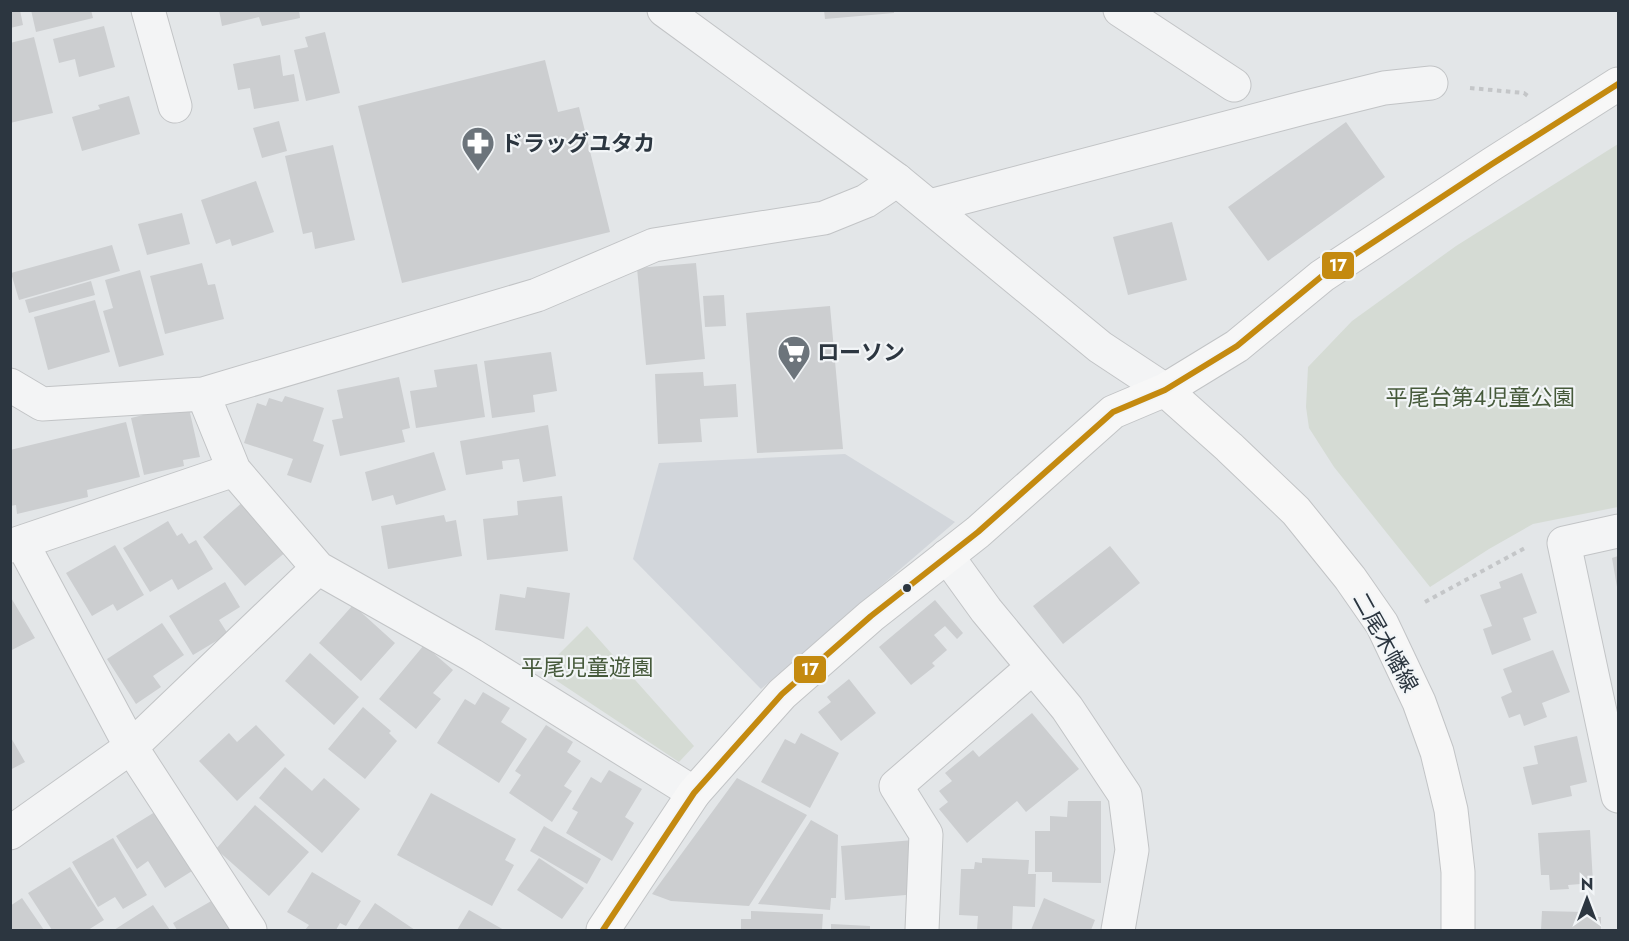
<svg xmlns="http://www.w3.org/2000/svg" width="1629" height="941" viewBox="0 0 1629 941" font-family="Jost,'Noto Sans JP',sans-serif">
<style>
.built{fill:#d2d6db}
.green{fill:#d5dbd4}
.building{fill:#ccced0}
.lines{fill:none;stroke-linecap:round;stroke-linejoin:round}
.minor-casing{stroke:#c2c4c6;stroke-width:35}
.tertiary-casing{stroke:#c2c4c6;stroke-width:35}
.secondary-casing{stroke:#c2c4c6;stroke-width:35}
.path{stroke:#c4c6c8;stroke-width:4;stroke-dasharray:4.5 4.5;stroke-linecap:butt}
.minor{stroke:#f3f4f5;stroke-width:33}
.tertiary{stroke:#f3f4f5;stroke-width:33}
.secondary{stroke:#f7f7f7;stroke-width:33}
.bus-1-casing{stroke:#f2f5f7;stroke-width:10}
.bus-1{stroke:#c48a10;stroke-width:6}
.bus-dot{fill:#2c3640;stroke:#f2f5f7;stroke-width:2}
.labels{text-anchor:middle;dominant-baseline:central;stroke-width:4.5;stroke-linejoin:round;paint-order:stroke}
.poi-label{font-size:22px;font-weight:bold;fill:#2c3640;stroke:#f2f5f7;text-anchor:start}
.park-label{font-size:22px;fill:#465a3b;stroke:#f2f5f7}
.street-label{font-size:22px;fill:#2c3640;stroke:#f2f5f7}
.line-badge{stroke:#f2f5f7;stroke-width:2}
.badge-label{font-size:16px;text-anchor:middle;font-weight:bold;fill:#fff}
</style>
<rect width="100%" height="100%" fill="#e3e6e8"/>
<path class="built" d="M845,454l110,68 -194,167 -128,-130 26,-96z"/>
<path class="green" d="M1618,144v363l-85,17 -44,25 -59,38 -96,-120 -25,-39 -3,-21 2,-40 44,-46 104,-75z
M587,626l107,120 -15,16 -137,-91z"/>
<path class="building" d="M10,10h10l3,15 -13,3z
M31,10h60l2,8 -57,14z
M219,10h80l1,8 -38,8 -3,-9 -37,9z
M824,10h70v3l-69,6z
M104,26l11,41 -36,10 -4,-18 -16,4 -6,-24z
M325,32l15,61 -34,8 -12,-51 14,-3 -3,-10z
M34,37l19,76 -43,10v-80z
M280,55l3,21 11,-2 5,27 -45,8 -4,-21 -12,2 -5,-26z
M545,60l13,52 21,-5 31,125 -208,51 -44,-177z
M129,96l11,38 -58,17 -10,-34 28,-8 -2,-4z
M279,121l8,30 -25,7 -9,-30z
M1346,122l39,55 -117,84 -40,-54z
M333,145l22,95 -40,9 -3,-17 -9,2 -18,-78z
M256,181l18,51 -42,14 -2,-7 -14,5 -15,-44z
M182,213l8,31 -43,11 -9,-31z
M1172,222l15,58 -59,15 -15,-58z
M112,245l8,26 -101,29 -8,-27z
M202,263l6,22 7,-1 9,35 -59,15 -15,-58z
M696,263l9,96 -59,6 -9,-97z
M140,270l24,85 -45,12 -16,-56 10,-3 -8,-28z
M91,281l4,14 -66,18 -4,-13z
M724,295l2,31 -21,1 -2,-31z
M95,300l15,52 -62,18 -14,-53z
M830,306l13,143 -86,4 -11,-140z
M551,352l6,39 -24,4 2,17 -43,6 -8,-57z
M477,364l8,53 -69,11 -6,-37 27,-4 -3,-17z
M703,372l1,14 32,-2 2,33 -38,2 2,23 -44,2 -3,-70z
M399,377l11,51 -8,2 3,12 -65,14 -8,-36 11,-2 -6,-28z
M285,396l39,12 -11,33 11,4 -13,38 -24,-8 6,-16 -49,-16 13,-40 9,3 3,-8 13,4z
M188,404l12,53 -17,3 1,6 -40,9 -13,-57z
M126,422l14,55 -53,13 1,7 -71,17 -1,-9 -6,1v-56z
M548,425l8,51 -33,6 -4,-23 -17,2 1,8 -37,6 -6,-34z
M434,452l12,38 -50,15 -3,-10 -21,6 -7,-29z
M562,496l6,55 -81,9 -4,-41 35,-4 -1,-14z
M244,501l43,50 -42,35 -42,-49z
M444,515l2,7 10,-2 6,36 -74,13 -7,-43z
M168,521l9,15 5,-3 7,11 7,-4 17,29 -35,21 -6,-11 -22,13 -27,-44z
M115,545l29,50 -27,16 -4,-7 -21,12 -26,-43z
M1110,546l30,37 -77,61 -30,-38z
M1618,556v30l-1,1 -5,-29z
M1522,573l15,40 -14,5 8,22 -39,15 -9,-26 9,-3 -12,-31 21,-7 -2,-6z
M225,582l15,25 -21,13 9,14 -35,21 -24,-39z
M527,587l43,6 -6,46 -69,-9 5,-36 25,4z
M10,596l25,42 -25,13z
M935,600l28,33 -6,6 -12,-13 -11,9 13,15 -15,13 3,3 -24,19 -32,-38z
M353,605l42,38 -34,38 -42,-38z
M162,623l22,32 -31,21 8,11 -25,17 -29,-45z
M424,645l29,25 -20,23 8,6 -25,30 -37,-30z
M1553,650l17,42 -28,11 5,14 -23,9 -4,-12 -11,4 -8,-21 11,-5 -9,-23z
M310,653l49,44 -25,28 -49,-44z
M849,679l27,34 -35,28 -23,-29 13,-10 -4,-5z
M483,692l27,16 -9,14 26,17 -28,44 -62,-40 28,-44 10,6z
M363,707l28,24 -2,2 8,8 -32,38 -37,-30z
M1032,713l47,56 -53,43 -9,-11 -50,42 -28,-34 9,-7 -9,-11 13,-10 -7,-8 28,-23 6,7z
M256,725l29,30 -48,46 -38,-40 30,-28 8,9z
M546,725l27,17 -6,10 14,9 -17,25 8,5 -20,31 -43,-29 12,-18 -6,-4z
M801,733l38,20 -29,55 -49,-26 24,-43 10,5z
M10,736l15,26 -15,8z
M1577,736l10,46 -17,4 2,10 -40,9 -9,-38 15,-3 -4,-18z
M285,767l27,24 12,-13 36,31 -38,44 -63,-55z
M609,770l33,19 -17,28 9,6 -22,38 -46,-28 12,-21 -6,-3 19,-32 10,6z
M737,778l70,37 -58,91 -78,-5 -19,-7z
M431,793l85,46 -11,21 9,5 -22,41 -95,-51z
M1068,801h33v82l-49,-1v-10h-17v-41h15v-15l17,1z
M255,805l54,47 -40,44 -53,-47z
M163,807l37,59 -35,22 -17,-27 -11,8 -21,-33z
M811,820l27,15 -2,63h-5l-1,12 -72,-6z
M544,826l57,33 -14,25 -57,-33z
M1590,830l3,53 -25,2 1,4 -19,1 -1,-15h-8l-3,-42z
M113,838l34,57 -24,14 -8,-12 -17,10 -26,-45z
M914,840l4,54 -73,6 -4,-54z
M539,858l45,30 -22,31 -45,-29z
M982,858l47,2 -1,14h8l-1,33 -22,-1 -1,24h-35l1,-14 -19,-1 2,-46h13l1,-7 7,1z
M70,867l34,53 -16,10h-36l-24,-37z
M312,872l49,29 -15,25 -6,-3 -4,7h-31l4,-5 -22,-13z
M22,898l22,32h-34v-24z
M1044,898l51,22 -4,10h-60z
M213,900l18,30h-54l-4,-7z
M375,903l40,27h-58z
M153,905l17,25h-56z
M469,910l35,20h-47z
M751,911l72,3 -1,16h-81v-11h10z
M1542,911l42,1v5h17v13h-60z
M831,924l39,2v4h-39z"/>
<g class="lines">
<defs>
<path id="minor" d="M148,10l27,96
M1120,10l114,75
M930,206l373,-98 81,-20 47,-5
M10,385l32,19 161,-10 334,-99 117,-50 170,-27 42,-17 31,-21
M203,394l31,76 84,98 154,87 222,138
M1618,531l-54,12 54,253
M22,543l109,204 119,183
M10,546l224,-76
M947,556l39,54 81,98 58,87 7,55 -14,80
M10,833l121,-86 187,-179
M922,930l4,-96 -30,-48 137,-119"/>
<path id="tertiary" d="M664,10l233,170 203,167 65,43"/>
<path id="secondary" d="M1165,390l64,57 67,64 54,67 32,46 37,78 18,50 14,58 7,62v58
M603,930l91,-137 88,-99 89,-78 107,-84 135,-120 52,-22 72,-44 85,-70 170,-112 126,-80"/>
</defs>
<use href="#minor" class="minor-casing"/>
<use href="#tertiary" class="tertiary-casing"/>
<use href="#secondary" class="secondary-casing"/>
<path class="path" d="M1470,88l54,5 4,3
M1425,602l100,-54"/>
<use href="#minor" class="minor"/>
<use href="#tertiary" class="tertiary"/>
<use href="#secondary" class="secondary"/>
<defs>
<path id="bus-1" d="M603,930l91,-137 88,-99 89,-78 107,-84 135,-120 52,-22 72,-44 85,-70 170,-112 126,-80"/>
</defs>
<use href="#bus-1" class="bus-1-casing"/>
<use href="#bus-1" class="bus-1"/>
</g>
<defs>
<symbol id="pharmacy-pin" viewBox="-11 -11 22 30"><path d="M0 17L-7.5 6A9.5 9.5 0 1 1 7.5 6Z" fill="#6c747b" stroke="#f2f5f7"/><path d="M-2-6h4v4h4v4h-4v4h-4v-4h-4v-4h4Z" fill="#fff"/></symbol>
<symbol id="supermarket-pin" viewBox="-11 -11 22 30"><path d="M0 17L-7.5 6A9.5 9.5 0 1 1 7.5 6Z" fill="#6c747b" stroke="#f2f5f7"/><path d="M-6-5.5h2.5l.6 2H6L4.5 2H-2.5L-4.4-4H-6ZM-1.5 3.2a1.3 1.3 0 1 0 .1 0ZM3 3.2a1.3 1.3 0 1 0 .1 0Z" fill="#fff"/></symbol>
</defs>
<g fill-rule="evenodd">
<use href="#pharmacy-pin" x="459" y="124" width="38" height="52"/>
<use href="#supermarket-pin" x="775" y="333" width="38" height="52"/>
</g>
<circle class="bus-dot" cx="907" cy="588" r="5"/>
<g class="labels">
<g class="poi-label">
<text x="501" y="143">ドラッグユタカ</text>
<text x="817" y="352">ローソン</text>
</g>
<g class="park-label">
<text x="1480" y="397">平尾台第4児童公園</text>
<text x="587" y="667">平尾児童遊園</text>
</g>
<g class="street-label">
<text transform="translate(1386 642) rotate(61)">二尾木幡線</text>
</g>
</g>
<g class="line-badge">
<rect x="1321" y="251" width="34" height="29" rx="6" fill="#c48a10"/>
<rect x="793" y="655" width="34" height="29" rx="6" fill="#c48a10"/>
</g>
<g class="badge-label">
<text x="1338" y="271">17</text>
<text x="810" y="675">17</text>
</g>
<rect width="1629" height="941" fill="none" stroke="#2c3640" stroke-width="24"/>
<g transform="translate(1587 899)" stroke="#f2f5f7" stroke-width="4.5" paint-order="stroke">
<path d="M0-4.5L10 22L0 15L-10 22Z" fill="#2c3640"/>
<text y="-9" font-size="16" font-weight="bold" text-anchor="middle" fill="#2c3640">N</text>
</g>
</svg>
